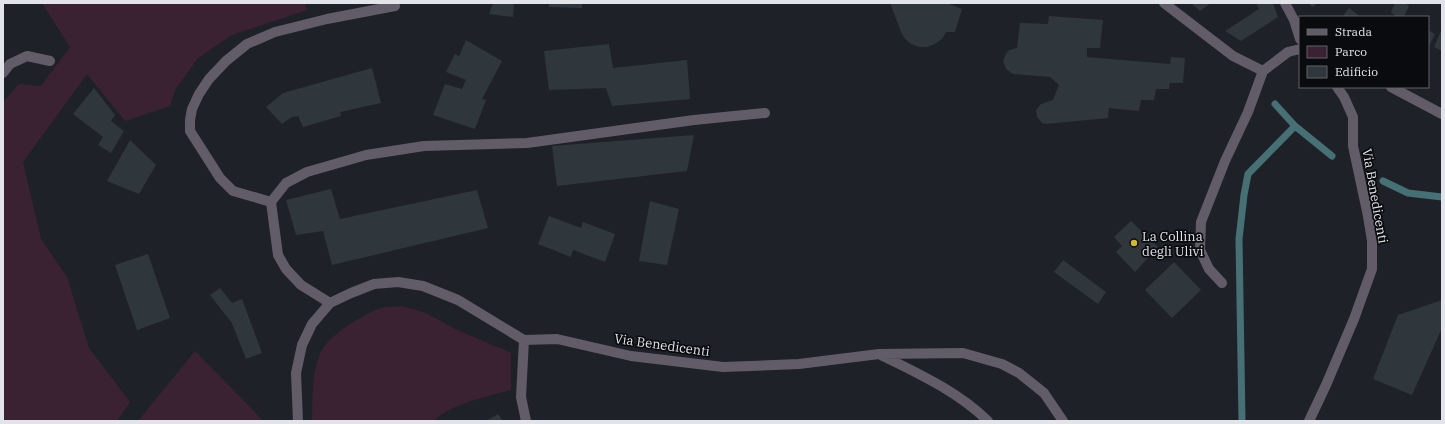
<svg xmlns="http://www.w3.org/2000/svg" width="1445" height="424" viewBox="0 0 1445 424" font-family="'IBM Plex Serif',serif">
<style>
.green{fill:#3b2232}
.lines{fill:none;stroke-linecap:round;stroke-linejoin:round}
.stream{stroke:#467074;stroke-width:7}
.building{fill:#2f363c}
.minor{stroke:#625c69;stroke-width:10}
.poi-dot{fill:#cfb837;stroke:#0a0b0e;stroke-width:1.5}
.labels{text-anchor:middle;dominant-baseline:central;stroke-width:3.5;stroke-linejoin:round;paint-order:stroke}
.street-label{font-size:13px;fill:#e2e4e9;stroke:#0a0b0e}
.poi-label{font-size:13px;fill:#e2e4e9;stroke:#0a0b0e;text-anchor:start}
</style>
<rect width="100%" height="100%" fill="#1f2129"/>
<path class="green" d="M42,3h263l2,7 -75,25 -34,23 -23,32 -5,16 -45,15 -38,-47 -64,88 18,77 26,38 22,71 41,54 -13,19h-114v-319l16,-18 22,2 29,-39z
M402,306l24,7 29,16 56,24v37c-21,6 -62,14 -77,31h-122c1,-23 -1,-46 8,-67 7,-18 41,-38 58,-45 7,-3 17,-2 24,-3z
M195,351l59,60 9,10h-125z"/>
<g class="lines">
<path class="stream" d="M1275,104l20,22 37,30
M1383,181l25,12 34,4
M1242,421l-3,-182 5,-44 4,-21 47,-48"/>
</g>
<path class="building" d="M493,3h21l-1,14 -24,-3z
M549,3h33v5l-33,-1z
M890,3h57l15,6 -7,23h-9l-4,7 -7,5 -8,3h-8l-8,-3 -6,-5 -4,-7z
M1191,3h20l-11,8z
M1256,3h17l5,14 -37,24 -16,-10 34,-22z
M1308,3h9l-4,4z
M1395,3h10l4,3 -5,11h-8l-5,-5z
M1349,8l12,9h-19z
M1049,16l54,4 -3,28h-13v9l83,7 1,-7 14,1 -2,25h-13l-1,6h-13l-2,11h-13l-2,11 -30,-3 -1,10 -62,6 -4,-1 -5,-6 -1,-7 5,-6 12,-4 6,-15 -9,-8 -37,-3 -7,-5 -3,-8 3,-7 3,-4 8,-2 3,-25 28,1z
M1442,29v22l-8,-4z
M1428,30l7,4 -7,14z
M466,40l36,21 -20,38 4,1 -11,29 -42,-14 12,-31 17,5 4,-9 -20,-8 9,-18 4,2z
M609,44l4,24 74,-8 3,39 -78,7 -6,-18 -57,2 -5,-39z
M372,68l9,35 -41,9 1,4 -38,11 -5,-11 -6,1 -10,7 -16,-17 17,-14z
M94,88l21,27 -4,6 13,10 -13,22 -13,-8 5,-8 -30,-23z
M694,135l-7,36 -130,15 -5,-40z
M130,140l26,25 -17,29 -32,-13z
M331,189l9,30 137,-29 11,38 -156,37 -9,-34 -27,4 -10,-35z
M650,201l29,8 -12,56 -28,-4z
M549,216l32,12 2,-6 32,12 -10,28 -32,-12 -2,7 -33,-13z
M1131,221l27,26 -23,25 -19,-20 6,-6 -8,-9z
M148,254l22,64 -33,12 -22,-65z
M1063,260l43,32 -8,12 -44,-32z
M1174,262l27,28 -29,28 -27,-28z
M220,288l12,15 10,-4 20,54 -16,6 -15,-38v1l-21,-27z
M1442,300v28l-30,67 -39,-16 25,-64z
M498,414l5,7h-17z"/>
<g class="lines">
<path class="minor" d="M1164,3l69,53 30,15 25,-19 12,-3
M1285,3l9,17 6,19
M3,73l7,-9 17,-8 23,5
M1391,87l51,27
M271,202l-38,-11 -13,-13 -30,-47v-11l2,-11 7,-15 10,-15 17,-18 21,-17 28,-12 52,-13 68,-13
M1222,283l-13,-14 -9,-19 1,-28 24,-61 23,-49 15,-41
M330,303l-29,-18 -15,-16 -8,-14 -7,-53 15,-19 21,-11 59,-17 58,-9 103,-3 167,-23 71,-7
M524,340l-3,57 5,24
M881,355c38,19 76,36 107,66
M298,421l-2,-48 6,-28 10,-21 18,-21 21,-10 23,-9 24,-2 25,4 35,14 66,40 33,-1 74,17 92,11 76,-3 80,-10 84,-1 39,11 17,9 25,20 19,28
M1309,421l17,-36 28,-66 18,-50v-28l-4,-25 -15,-70v-29l-9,-20 -7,-10"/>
</g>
<circle class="poi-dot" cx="1134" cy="243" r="4"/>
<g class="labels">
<g class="street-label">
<text transform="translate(1375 196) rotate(80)">Via Benedicenti</text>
<text transform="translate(662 345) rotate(8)">Via Benedicenti</text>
</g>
<g class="poi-label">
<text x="1142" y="236">La Collina<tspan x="1142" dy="15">degli Ulivi</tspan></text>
</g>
</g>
<rect width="1445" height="424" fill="none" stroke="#e2e4e9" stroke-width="8"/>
<rect x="1299" y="16" width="130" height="72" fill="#0a0b0e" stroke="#606266"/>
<rect x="1307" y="29" width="20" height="6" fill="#625c69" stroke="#606266"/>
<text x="1335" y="36" font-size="12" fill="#e2e4e9">Strada</text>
<rect x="1307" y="46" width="20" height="12" fill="#3b2232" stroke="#606266"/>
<text x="1335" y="56" font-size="12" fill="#e2e4e9">Parco</text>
<rect x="1307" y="66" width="20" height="12" fill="#2f363c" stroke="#606266"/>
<text x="1335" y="76" font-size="12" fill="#e2e4e9">Edificio</text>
</svg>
